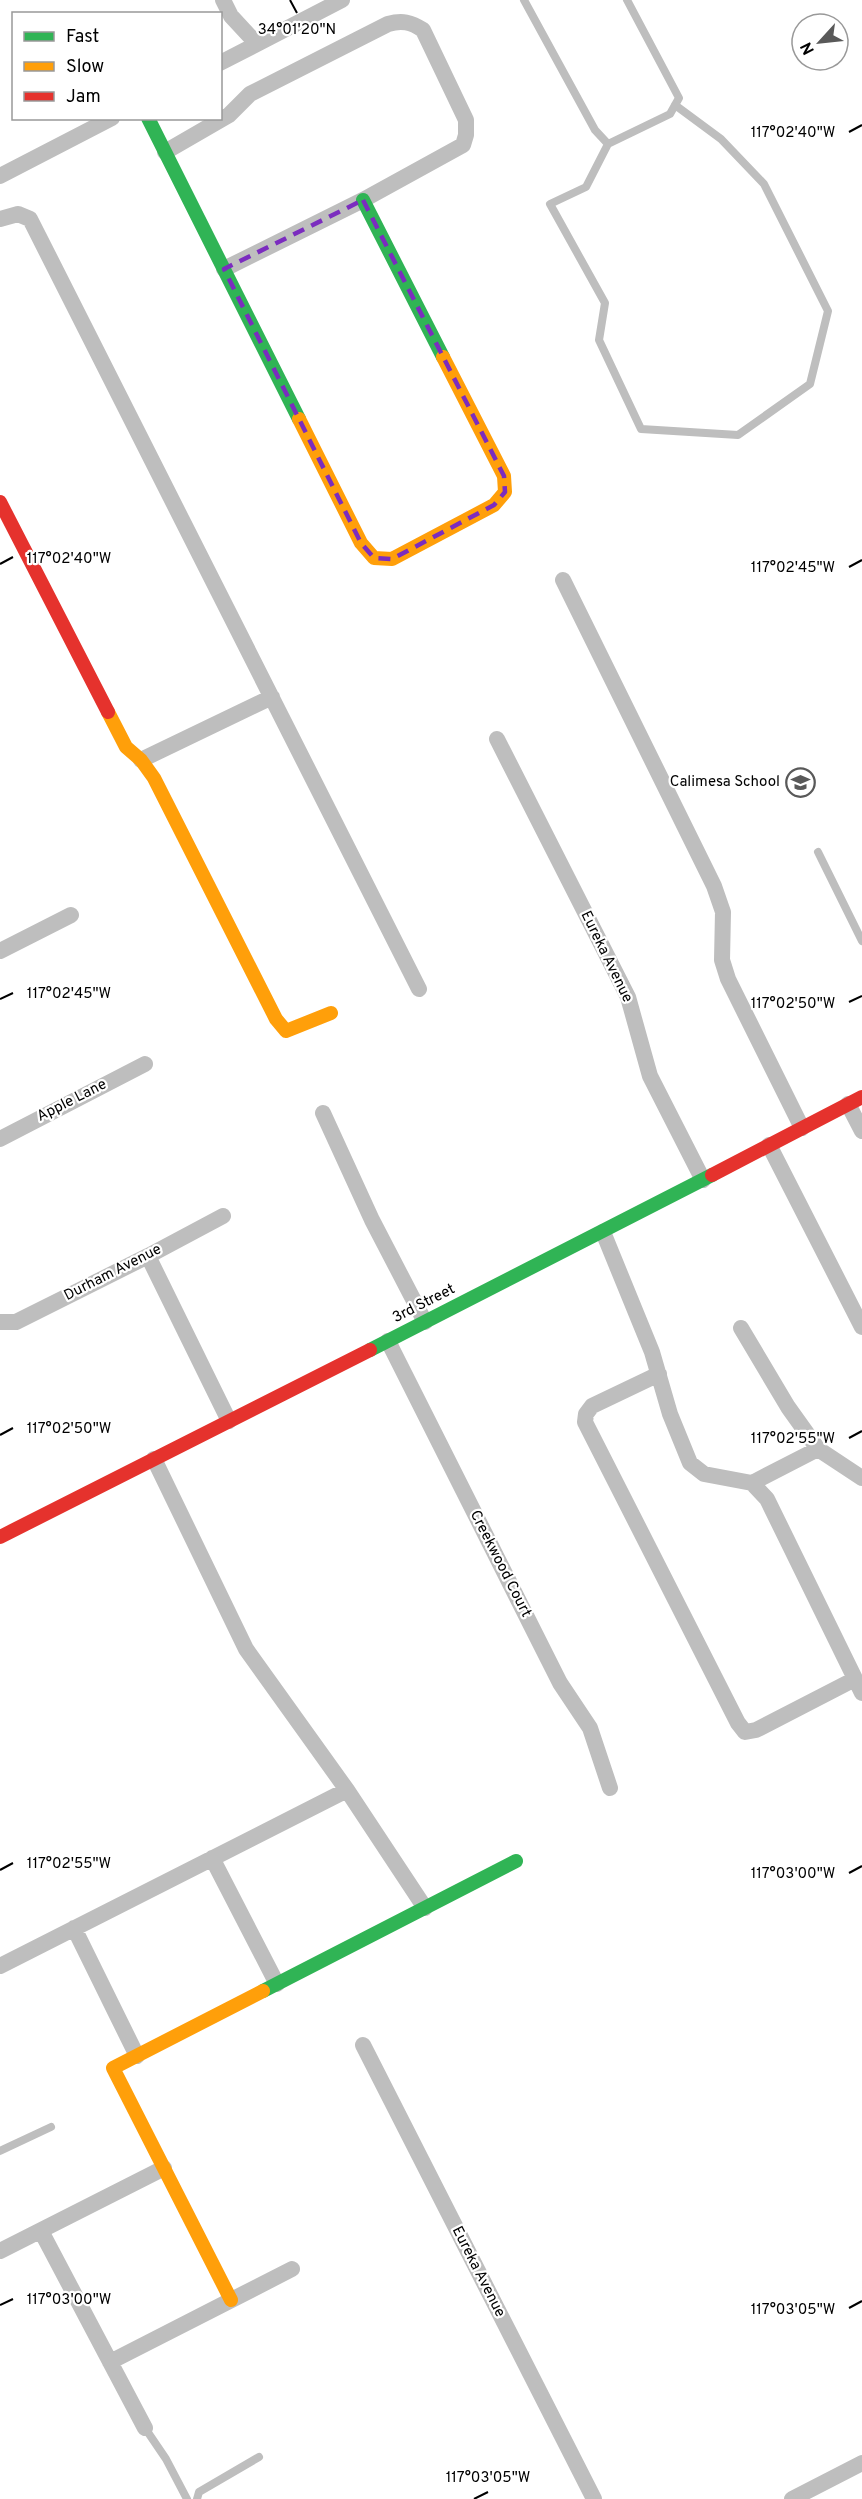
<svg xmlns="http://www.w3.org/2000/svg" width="862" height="2499" viewBox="0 0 862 2499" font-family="Overpass,sans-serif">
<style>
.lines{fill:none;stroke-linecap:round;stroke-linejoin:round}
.lane{stroke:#bebebe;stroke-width:8}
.street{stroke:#bebebe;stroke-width:16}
.fast{stroke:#30b455;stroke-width:14}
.slow{stroke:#ff9f0a;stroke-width:14}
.jam{stroke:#e5322d;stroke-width:14}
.marked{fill:none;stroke:#7b2cbf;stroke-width:4.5;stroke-dasharray:12 8;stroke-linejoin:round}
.ticks{fill:none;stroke:#000;stroke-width:2}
.labels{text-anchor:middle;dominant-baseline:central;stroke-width:4.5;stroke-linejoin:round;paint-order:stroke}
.poi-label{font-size:15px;fill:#000;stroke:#fff;text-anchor:end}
.street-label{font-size:15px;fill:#000;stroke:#fff}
.ticks-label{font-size:15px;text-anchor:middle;fill:#000;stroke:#fff;stroke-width:4.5;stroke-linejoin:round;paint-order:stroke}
</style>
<rect width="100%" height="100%" fill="#fff"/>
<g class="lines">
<path class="lane" d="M524,0l71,130 13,14 62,-30 9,-16 -52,-98
M608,144l-22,43 -36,17 55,99 -6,37 42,89 97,6 72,-51 18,-73 -64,-127 -43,-45 -46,-34
M818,852l44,89
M0,2151l51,-24
M145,2428l21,31 21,40
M197,2499l2,-7 60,-35"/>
<path class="street" d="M223,0l8,16 26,28
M220,63l122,-63
M165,152l64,-37 21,-21 138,-70c14,-4 23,-2 35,6l43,90v15l-3,10 -100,55 -139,69
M0,176l112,-58
M0,219l18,-5 12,5 389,770
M563,580l151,306 9,26 -1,48 6,19 74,149
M497,739l131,258 22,79 53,104
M141,760l131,-63
M0,951l71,-36
M848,1104l14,27
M323,1113l49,107 53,102
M0,1139l145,-75
M769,1145l93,182
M603,1232l49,120 18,62 20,49 14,11 48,9 15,16 95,194
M148,1256l81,165
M0,1322h16l132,-66 75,-40
M741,1328l47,79 30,42 44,29
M388,1341l172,342 30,45 20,60
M659,1374l-67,32 -6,8 -1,8 153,301 7,9 11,-2 99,-51
M154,1459l92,190 101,141 78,118
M752,1483l66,-34
M212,1858l65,126
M74,1928l63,128
M0,1966l347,-176
M363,2045l231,454
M41,2231l104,197
M0,2251l164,-83
M110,2362l182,-93
M792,2499l70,-36"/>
<path class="fast" d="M148,118l151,301
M363,200l80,157
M370,1350l342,-175
M263,1991l253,-130"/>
<path class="slow" d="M299,419l62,124 13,15 18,1 102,-54 11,-13 -1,-16 -61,-119
M108,712l18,35 15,13 13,18 122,241 10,12 45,-18
M231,2300l-118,-232 150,-77"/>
<path class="jam" d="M0,502l108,210
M712,1175l150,-78
M0,1537l370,-187"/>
</g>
<path class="marked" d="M363,200l141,276 1,16 -11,13 -102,54 -18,-1 -13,-15 -137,-274z"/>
<path class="ticks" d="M290,0l7,13M849,132l13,-7M0,564l13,-7M849,567l13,-7M0,999l13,-6M849,1002l13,-6M0,1435l13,-7M849,1438l13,-7M0,1870l13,-7M849,1873l13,-7M0,2305l13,-6M849,2308l13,-7M474,2499l14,-7"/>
<defs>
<symbol id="school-ring" viewBox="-11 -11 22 22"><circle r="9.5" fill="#fff" stroke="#595959" stroke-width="1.5"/><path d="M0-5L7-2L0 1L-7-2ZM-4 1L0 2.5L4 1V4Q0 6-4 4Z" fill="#595959"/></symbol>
</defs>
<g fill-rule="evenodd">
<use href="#school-ring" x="784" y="766" width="33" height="33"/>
</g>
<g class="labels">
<g class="poi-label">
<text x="780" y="782">Calimesa School</text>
</g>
<g class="street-label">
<text transform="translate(606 957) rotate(64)">Eureka Avenue</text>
<text transform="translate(72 1101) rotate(-27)">Apple Lane</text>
<text transform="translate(113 1273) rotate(-27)">Durham Avenue</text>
<text transform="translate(424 1304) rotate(-27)">3rd Street</text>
<text transform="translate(500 1564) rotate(63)">Creekwood Court</text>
<text transform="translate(478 2272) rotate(63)">Eureka Avenue</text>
</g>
</g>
<g class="ticks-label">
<text x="297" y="34">34°01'20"N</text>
<text x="793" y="137">117°02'40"W</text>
<text x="69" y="563">117°02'40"W</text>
<text x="793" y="572">117°02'45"W</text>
<text x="69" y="998">117°02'45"W</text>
<text x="793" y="1008">117°02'50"W</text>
<text x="69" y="1433">117°02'50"W</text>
<text x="793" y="1443">117°02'55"W</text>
<text x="69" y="1868">117°02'55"W</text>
<text x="793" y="1878">117°03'00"W</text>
<text x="69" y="2304">117°03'00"W</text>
<text x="793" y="2314">117°03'05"W</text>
<text x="488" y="2482">117°03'05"W</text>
</g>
<rect x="12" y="12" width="210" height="108" fill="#ffffff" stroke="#999999" stroke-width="1.5"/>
<rect x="24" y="32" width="30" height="9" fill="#30b455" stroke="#999999" stroke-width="1.5"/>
<text x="66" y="42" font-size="18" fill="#000000">Fast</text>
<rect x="24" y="62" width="30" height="9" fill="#ff9f0a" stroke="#999999" stroke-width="1.5"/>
<text x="66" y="72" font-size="18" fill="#000000">Slow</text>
<rect x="24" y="92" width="30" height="9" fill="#e5322d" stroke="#999999" stroke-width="1.5"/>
<text x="66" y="102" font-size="18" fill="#000000">Jam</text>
<g transform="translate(820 42) rotate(243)"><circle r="28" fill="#ffffff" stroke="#999999" stroke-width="1.5"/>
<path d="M0-4.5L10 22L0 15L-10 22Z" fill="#595959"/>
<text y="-9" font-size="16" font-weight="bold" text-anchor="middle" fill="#000000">N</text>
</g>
</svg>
